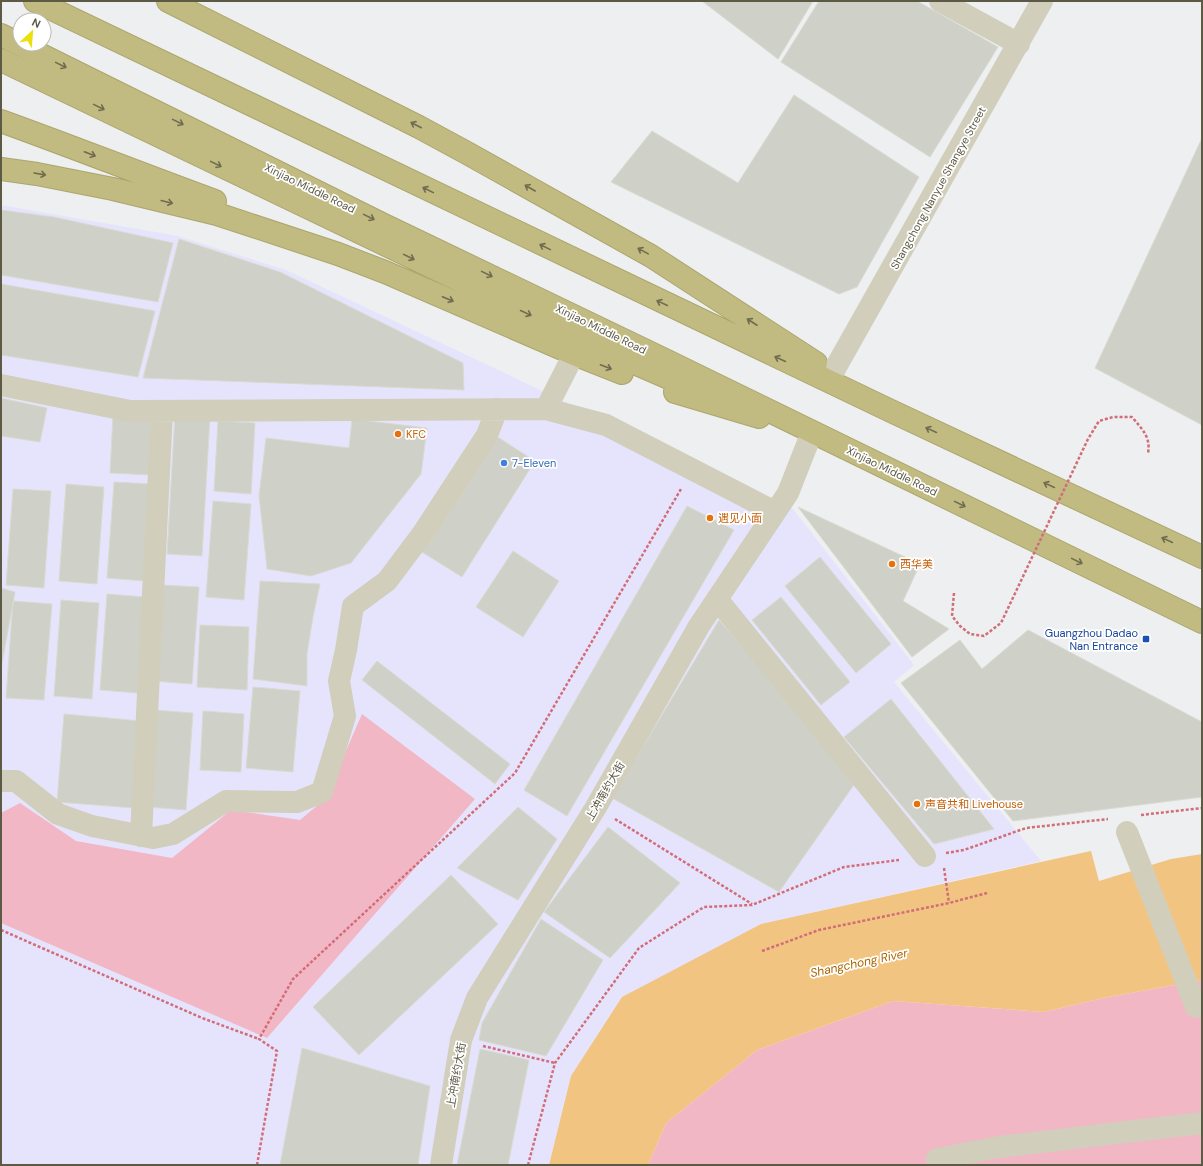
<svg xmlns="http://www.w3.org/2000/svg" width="1203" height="1166" viewBox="0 0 1203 1166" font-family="'DM Sans','Noto Sans SC',sans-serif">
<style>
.commercial{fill:#e6e4fd}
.green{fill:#f2b7c5}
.water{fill:#f2c481}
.building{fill:#cfd0c7;stroke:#d9dad1}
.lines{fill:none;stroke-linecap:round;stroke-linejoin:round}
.highway-casing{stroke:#aca66c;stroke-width:24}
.path{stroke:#d26d78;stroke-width:2.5;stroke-dasharray:3 2;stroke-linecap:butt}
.minor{stroke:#d1cebc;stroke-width:22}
.highway{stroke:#c1ba81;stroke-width:22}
.path-bridge{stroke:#d26d78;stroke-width:2.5;stroke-dasharray:3 2;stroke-linecap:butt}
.oneway{stroke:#706c50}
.food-dot{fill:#e8710a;stroke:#fff;stroke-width:1.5}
.shop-dot{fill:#3f7fe0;stroke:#fff;stroke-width:1.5}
.transit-dot{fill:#1a4fb4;stroke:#fff;stroke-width:1.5}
.labels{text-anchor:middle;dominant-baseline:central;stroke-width:3.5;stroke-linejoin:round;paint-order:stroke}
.street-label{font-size:11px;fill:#5c5944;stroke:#fff}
.food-label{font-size:11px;fill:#c56008;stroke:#fff;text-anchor:start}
.shop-label{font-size:11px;fill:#366cbe;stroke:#fff;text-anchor:start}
.transit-label{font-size:11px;fill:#164399;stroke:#fff;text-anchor:end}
.water-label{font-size:12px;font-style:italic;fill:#aa6602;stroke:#fff}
</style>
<rect width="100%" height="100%" fill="#edeff0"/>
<path class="commercial" d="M1,205l177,31 108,34 507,239 121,156 -20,17 147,179 -280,63 -190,152 -22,89h-548z"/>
<path class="green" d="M362,714l113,85 -208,239 -266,-115v-110l19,-10 56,38 96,17 59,-48 69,10 25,-21z
M1202,980v185h-554l18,-42 91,-73 136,-49 151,11 59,-14z"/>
<path class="water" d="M1091,851l8,30 72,-22 31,-5v126l-99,18 -59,14 -151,-11 -136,49 -91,73 -18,42h-99l22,-89 51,-79 139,-73z"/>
<path class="building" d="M702,1h111l-35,58z
M819,1h98l81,46 -68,110 -149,-95z
M794,95l125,82 -62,110 -18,7 -228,-112 41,-51 86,52z
M1202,138v287l-107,-57z
M1,210l53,7 119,26 -15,59 -157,-27z
M179,239l101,33 183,91 1,27 -321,-12z
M1,284l154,27 -17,66 -137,-22z
M1,398l46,10 -7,34 -39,-6z
M113,414l41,3 -4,58 -40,-2z
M175,415l35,2 -8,139 -35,-2z
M352,419l75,9 -6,46 -70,89 -40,13 -44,-7 -8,-73 7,-58 83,10z
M218,421l37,2 -4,71 -37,-3z
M496,436l39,25 -73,116 -40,-25z
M114,482l38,2 -7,97 -38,-3z
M66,484l38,3 -7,97 -38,-3z
M13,489l38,2 -7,97 -38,-3z
M213,501l38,3 -7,96 -38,-3z
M687,506l47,24 -167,286 -43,-26z
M798,507l122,57 -17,37 46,28 -37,28z
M513,551l46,30 -36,56 -47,-30z
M820,557l71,87 -35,29 -71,-87z
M260,581l60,3 -7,33 -6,37v32l-54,-7z
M161,585l38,2 -7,97 -38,-3z
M1,588l14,4 -14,77z
M107,594l38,3 -7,96 -38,-3z
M781,597l69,85 -29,23 -69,-85z
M61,600l38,3 -7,96 -38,-3z
M13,601l39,3 -8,96 -38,-2z
M719,620l139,159 -79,113 -167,-94z
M200,625l49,2 -2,63 -50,-3z
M1028,630l174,92v75l-189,24 -112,-138 59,-43 22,29z
M377,661l133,103 -15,20 -133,-104z
M253,687l47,4 -7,81 -47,-4z
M891,699l103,130 -60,15 -90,-107z
M155,710l38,3 -7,97 -38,-3z
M203,711l41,3 -3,58 -41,-2z
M64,714l77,7 -7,87 -77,-6z
M518,807l39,32 -39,61 -61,-32z
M608,827l72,56 -70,75 -66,-46z
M451,875l47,49 -139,131 -46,-48z
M541,919l62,41 -57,96 -67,-16 3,-17z
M302,1048l128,38 -12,79h-138z
M480,1049l49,11 -21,105h-51z"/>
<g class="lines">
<defs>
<path id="highway" d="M35,1l856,410 311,146
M168,1l251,126 48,26 184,103 165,107
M1,35l383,190 281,135 537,262
M1,60l608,292 85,37
M1,121c72,26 143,54 214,80
M1,169l36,5 76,15 104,25 121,40 47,18 189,82 48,19
M675,392l84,25"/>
</defs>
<use href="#highway" class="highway-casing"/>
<path class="path" d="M1141,815l61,-7
M615,819l137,85
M946,853l18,-3 62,-22 82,-9
M944,868l5,35
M1,930l201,88 57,21
M762,951l57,-21 130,-27 38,-10
M483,1046l72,17
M257,1165l20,-114 -18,-12 34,-60 222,-206 166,-284
M528,1165l27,-102 84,-115 65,-41 48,-2 92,-38 55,-7"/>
<path class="minor" d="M940,1l79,43
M832,374l210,-373
M1,385l129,26 416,-2 28,-55
M546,409l60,16 169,87
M717,599l208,257
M1,781h15l42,33 34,12 61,12 20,-4 53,-33 71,1 25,-10 23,-76 -6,-35 7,-31 7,-44 34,-25 36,-48 64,-98 10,-26
M1127,832l69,175 6,-1
M141,836l21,-425
M937,1159l62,-12 203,-24
M441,1165l20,-125 16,-42 119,-191 103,-181 89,-133 24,-61"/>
<use href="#highway" class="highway"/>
<path class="path-bridge" d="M954,593l-2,23 8,10 10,8 14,2 17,-13 87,-184 11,-18 14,-4h19c10,12 19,20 16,36"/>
</g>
<defs><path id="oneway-shaft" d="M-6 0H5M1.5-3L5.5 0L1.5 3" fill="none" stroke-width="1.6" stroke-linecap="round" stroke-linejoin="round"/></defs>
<g class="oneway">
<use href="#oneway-shaft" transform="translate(61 65) rotate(26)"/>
<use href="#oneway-shaft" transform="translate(99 107) rotate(26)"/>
<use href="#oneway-shaft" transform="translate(178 122) rotate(26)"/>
<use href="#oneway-shaft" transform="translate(416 125) rotate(-153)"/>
<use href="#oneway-shaft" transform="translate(90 154) rotate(21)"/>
<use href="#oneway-shaft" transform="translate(216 164) rotate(26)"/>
<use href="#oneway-shaft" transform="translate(40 174) rotate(10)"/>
<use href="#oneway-shaft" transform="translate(530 188) rotate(-150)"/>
<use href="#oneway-shaft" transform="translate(428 190) rotate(-154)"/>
<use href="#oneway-shaft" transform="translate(167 202) rotate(14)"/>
<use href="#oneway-shaft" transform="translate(369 217) rotate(26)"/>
<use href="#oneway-shaft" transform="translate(545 247) rotate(-154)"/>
<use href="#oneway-shaft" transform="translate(643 251) rotate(-151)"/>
<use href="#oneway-shaft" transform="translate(409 257) rotate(26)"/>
<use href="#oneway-shaft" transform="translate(487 274) rotate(26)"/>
<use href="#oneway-shaft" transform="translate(448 299) rotate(23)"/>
<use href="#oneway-shaft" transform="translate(662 303) rotate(-155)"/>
<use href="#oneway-shaft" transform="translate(526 313) rotate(25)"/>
<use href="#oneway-shaft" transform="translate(752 322) rotate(-147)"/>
<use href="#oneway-shaft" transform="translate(780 359) rotate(-155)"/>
<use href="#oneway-shaft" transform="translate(606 367) rotate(21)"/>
<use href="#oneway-shaft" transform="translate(931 430) rotate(-155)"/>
<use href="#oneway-shaft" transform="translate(1049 485) rotate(-155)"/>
<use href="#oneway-shaft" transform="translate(960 504) rotate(26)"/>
<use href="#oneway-shaft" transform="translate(1167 540) rotate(-155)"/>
<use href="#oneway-shaft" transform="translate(1077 561) rotate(26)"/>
</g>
<g class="food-dot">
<circle cx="398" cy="434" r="4"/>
<circle cx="710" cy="518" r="4"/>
<circle cx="892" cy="564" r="4"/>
<circle cx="917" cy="804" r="4"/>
</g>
<circle class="shop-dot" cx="504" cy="463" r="4"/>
<rect class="transit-dot" x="1142" y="635" width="8" height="8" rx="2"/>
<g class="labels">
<g class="street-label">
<text transform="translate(310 188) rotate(26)">Xinjiao Middle Road</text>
<text transform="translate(938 188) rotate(-61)">Shangchong Nanyue Shangye Street</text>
<text transform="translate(601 329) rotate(26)">Xinjiao Middle Road</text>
<text transform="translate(892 471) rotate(26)">Xinjiao Middle Road</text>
<text transform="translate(605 791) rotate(-60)">上冲南约大街</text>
<text transform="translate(456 1075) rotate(-80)">上冲南约大街</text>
</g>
<g class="food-label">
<text x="406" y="434">KFC</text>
<text x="718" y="518">遇见小面</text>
<text x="900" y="564">西华美</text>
<text x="925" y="804">声音共和 Livehouse</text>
</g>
<g class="shop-label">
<text x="512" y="463">7-Eleven</text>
</g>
<g class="transit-label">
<text x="1138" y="633">Guangzhou Dadao<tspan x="1138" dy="13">Nan Entrance</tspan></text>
</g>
<g class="water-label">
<text transform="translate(859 963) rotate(-12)">Shangchong River</text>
</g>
</g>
<rect width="1203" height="1166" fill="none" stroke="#5c5944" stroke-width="4"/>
<g transform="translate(32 32) rotate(26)"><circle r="19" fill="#ffffff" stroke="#bebdb4"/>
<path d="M0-3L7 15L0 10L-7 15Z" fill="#ece00b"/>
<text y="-6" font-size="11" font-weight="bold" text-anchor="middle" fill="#5c5944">N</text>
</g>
</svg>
